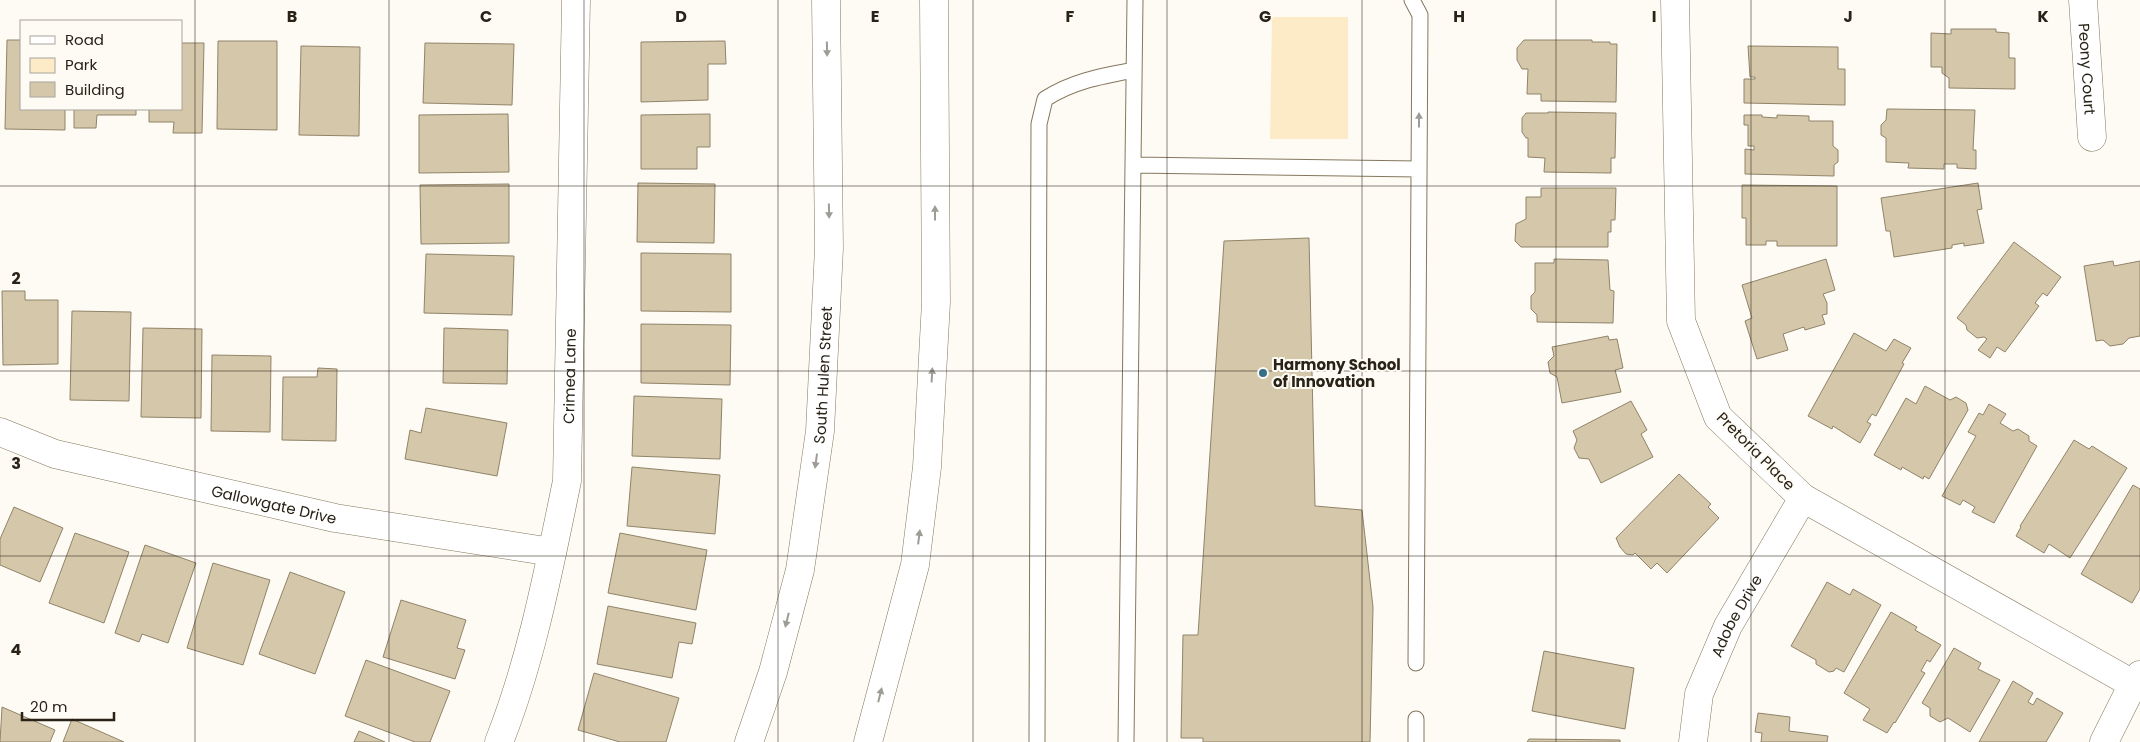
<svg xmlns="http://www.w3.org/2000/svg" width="2140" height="742" viewBox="0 0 2140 742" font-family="Poppins,sans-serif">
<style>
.green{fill:#fdebc8}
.building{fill:#d5c7aa;stroke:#908368}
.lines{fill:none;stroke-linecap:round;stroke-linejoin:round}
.service-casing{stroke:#84775c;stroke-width:17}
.minor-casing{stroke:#84775c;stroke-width:29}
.secondary-casing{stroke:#84775c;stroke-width:29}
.service{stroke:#fff;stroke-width:15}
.minor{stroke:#fff;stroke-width:28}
.secondary{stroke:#fff;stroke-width:28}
.oneway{fill:#9e9c97}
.grid{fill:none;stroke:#282217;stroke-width:1;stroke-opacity:0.55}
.poi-dot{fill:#356f88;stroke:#fefbf5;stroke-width:2}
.labels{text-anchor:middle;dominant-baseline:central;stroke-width:4;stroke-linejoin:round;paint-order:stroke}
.street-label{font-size:15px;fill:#282217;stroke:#fefbf5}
.poi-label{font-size:15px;font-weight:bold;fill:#282217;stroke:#fefbf5;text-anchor:start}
.grid-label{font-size:16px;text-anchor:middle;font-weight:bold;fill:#282217;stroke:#fefbf5;stroke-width:4;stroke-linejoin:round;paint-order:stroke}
</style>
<rect width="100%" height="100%" fill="#fefbf5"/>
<path class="green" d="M1272,17h76v122h-78z"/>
<path class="building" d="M1951,29h45v3l13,1v25h6v31l-66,-1v-10l-7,-5v-6h-11v-34l20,1z
M7,40h14v69h44v21l-60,-1z
M1524,40h68v2h18v2h7l-1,58 -75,-1v-7h-14l1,-25h-6l-5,-9v-12z
M218,41h59v89l-60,-1z
M725,41l1,23h-18v36l-67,2v-60z
M181,43h23l-2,90h-29l1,-11h-25v-13h32z
M425,43l89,1 -2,61 -89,-2z
M301,46l59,1 -1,89 -60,-1z
M1748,46l90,1v22h7v36l-101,-2v-24h11v-2h-5z
M74,109h62v6h-39l-1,13h-22z
M1887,109l88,1 -2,40h3v19l-19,-1v-4h-13v5l-36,-1 1,-5 -23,-1v-24l-5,-3v-10l5,-5z
M1548,112l68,1 -1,45h-4v15l-67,-1 1,-14 -17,-1v-19h-2l-4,-6v-14l4,-5h22z
M508,114l1,58 -90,1v-58z
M710,114v33h-13v22h-56v-54z
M1744,115h18v2l15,1v-3l32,1v5h24v25l5,4v12l-4,3v11l-89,-2v-25l9,1v-4h-6v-21h-4z
M638,183l77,1 -1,59 -77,-1z
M1978,183l4,26 -5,1 7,33 -20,3v-3l-12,2v3l-58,9 -4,-26h-4l-5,-33z
M509,184v59l-88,1 -1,-59z
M1742,185l95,1v60h-60v-5h-11v4h-20v-27h-4z
M1541,188h75l-1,32h-4v12h-3v15h-87l-6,-6 1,-17 10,-5v-22h15z
M1309,238l6,268 47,4 11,97 -3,135h-167v-4h-22l2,-103h15l26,-394z
M2014,242l47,35 -14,19 -4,-3 -8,10 4,3 -34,46 -8,-5 -7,11 -12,-8 9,-11 -3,-2 -7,1 -10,-8 -1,-5 -9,-7z
M641,253l90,1v58l-90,-1z
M426,254l88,2 -2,59 -88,-2z
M1554,259l54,1 2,30 4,1 -1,32 -76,-1v-7l-6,-6v-13l4,-4v-29h19z
M1826,259l9,31 -12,4 4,9v11l-5,1 3,9 -20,6 -1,-3 -21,7 5,16 -31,9 -12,-38 7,-3 -10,-33z
M2113,261l1,5 26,-5v75l-11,2 -6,6 -13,2 -7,-6 -7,1 -12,-75z
M2,291h23v9h33v64l-55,1z
M72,311l59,1 -2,89 -59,-1z
M641,324l90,1 -1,60 -89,-2z
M143,328l59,1 -1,89 -60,-1z
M444,328l64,2 -1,54 -64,-1z
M1854,333l32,18 8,-12 17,9 -9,15 2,1 -28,52 -4,-2 -5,8 4,2 -11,19 -27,-17 -1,3 -24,-13z
M1608,336l1,4 8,-1 6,29 -8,2 6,22 -59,11 -5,-26 -7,-4 -2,-11 6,-6 -2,-9z
M212,355l59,1 -1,76 -59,-1z
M318,368l19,1 -1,72 -54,-1 1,-63h34z
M1925,386l25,14 6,-3 10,6 2,7 -39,69 -5,-3 -1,3 -21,-12 -1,3 -27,-15 32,-57 10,6z
M634,396l88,3 -2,60 -88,-3z
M1631,401l16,29 -6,4 12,23 -52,26 -12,-24 -10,-1 -5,-10 3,-8 -4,-9z
M1989,404l17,10 -6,9 13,8 5,-2 11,7v5l8,5 -43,77 -22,-11 3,-5 -12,-7 -3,5 -18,-9 34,-60 -8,-4 11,-19 4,2z
M426,408l81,15 -10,53 -92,-17 5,-29 11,3z
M2074,440l15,9 3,-3 35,22 -57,90 -21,-14 -5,9 -28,-17 5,-9 -1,-1z
M632,467l88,8 -5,59 -88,-8z
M1679,474l32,30 -3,3 11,11 -52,55 -10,-10 -6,6 -16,-16 -2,2 -7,-1 -6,-7 -4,-9z
M2133,485l7,4v100l-8,14 -51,-29z
M14,507l49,21 -23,54 -40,-17v-26z
M75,533l54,19 -25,71 -55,-20z
M620,533l87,17 -11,60 -88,-17z
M145,545l51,18 -28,80 -26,-9 -3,8 -24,-9z
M213,563l57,17 -27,85 -56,-17z
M290,572l55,20 -30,82 -56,-20z
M1827,582l23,13 3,-6 28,16 -37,67 -8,-4 -2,3 -5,1 -13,-8v-4l-25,-14z
M401,600l65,20 -9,28 8,2 -10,29 -72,-22z
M608,606l88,17 -4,21 -13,-2 -7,36 -75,-14z
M1891,612l26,15 -2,3 26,15 -11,17 -3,-2 -6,11 4,2 -30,50 -1,-1 -7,11 -24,-13 7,-11 -26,-16z
M1954,648l27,15 -3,6 22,11 -30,52 -22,-14 -8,4 -10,-6v-8l-8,-5z
M1544,651l90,17 -9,61 -93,-18z
M366,660l84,31 -20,51h-15l-70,-26z
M594,673l85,25 -13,44h-46l-42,-12z
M2013,681l20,12 -5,9 5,3 4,-7 26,15 -17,29h-67z
M2,707l53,23 -5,12h-50z
M1758,713l32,4 -1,14 39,5 -1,6h-66l1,-9 -7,-1z
M72,719l52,23h-61z
M359,731l26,11h-31z
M1529,739l91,1v2h-93z"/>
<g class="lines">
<defs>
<path id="service" d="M1412,0l8,15 -4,648
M1134,165l285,4
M1037,742l2,-618 6,-25c28,-18 57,-23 89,-29
M1126,742l9,-742
M1416,742v-23"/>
<g id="minor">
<path d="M1675,0l6,321 37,96 85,81 330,186"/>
<path id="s1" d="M2083,0l9,137"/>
<path id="s2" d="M0,432l55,22 280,64 217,34"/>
<path id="s3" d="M499,742c33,-83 50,-174 68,-261l9,-481"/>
<path id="s4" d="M1693,742l6,-48 29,-68 75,-128"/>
<path d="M2104,742l29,-58 7,-9"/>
</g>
<g id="secondary">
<path id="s5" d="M749,742l24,-70 27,-102 20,-139 9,-183 -3,-248"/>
<path d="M868,742l47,-177 12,-98 9,-165 -2,-302"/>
</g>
</defs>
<use href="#service" class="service-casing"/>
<use href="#minor" class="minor-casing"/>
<use href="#secondary" class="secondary-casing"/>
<use href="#service" class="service"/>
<use href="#minor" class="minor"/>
<use href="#secondary" class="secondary"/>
</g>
<defs><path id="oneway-solid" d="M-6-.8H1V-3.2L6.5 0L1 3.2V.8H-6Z" transform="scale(1.25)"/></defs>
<g class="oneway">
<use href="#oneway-solid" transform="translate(827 49) rotate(89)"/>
<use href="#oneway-solid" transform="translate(1419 120) rotate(-90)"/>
<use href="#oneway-solid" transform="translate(829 211) rotate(89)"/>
<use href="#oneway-solid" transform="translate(935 213) rotate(-90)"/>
<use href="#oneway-solid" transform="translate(932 375) rotate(-87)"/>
<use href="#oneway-solid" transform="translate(816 461) rotate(98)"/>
<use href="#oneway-solid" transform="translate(919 537) rotate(-83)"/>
<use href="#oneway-solid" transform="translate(787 620) rotate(104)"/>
<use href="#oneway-solid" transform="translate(880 695) rotate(-76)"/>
</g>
<path class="grid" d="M195,0v742M389,0v742M584,0v742M778,0v742M973,0v742M1167,0v742M1362,0v742M1556,0v742M1751,0v742M1945,0v742M0,186h2140M0,371h2140M0,556h2140"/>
<circle class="poi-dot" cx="1263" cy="373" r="5"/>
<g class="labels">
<g class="street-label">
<text stroke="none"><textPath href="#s1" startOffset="69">Peony Court</textPath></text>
<text stroke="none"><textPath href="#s5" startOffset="376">South Hulen Street</textPath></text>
<text stroke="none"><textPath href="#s3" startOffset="375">Crimea Lane</textPath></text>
<text transform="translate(1756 451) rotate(45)">Pretoria Place</text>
<text stroke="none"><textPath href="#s2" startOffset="284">Gallowgate Drive</textPath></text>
<text stroke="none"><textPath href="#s4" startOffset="135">Adobe Drive</textPath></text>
</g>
<g class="poi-label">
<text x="1273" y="364">Harmony School<tspan x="1273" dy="17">of Innovation</tspan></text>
</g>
</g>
<g class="grid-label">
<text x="292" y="22">B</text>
<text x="486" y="22">C</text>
<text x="681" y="22">D</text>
<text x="875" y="22">E</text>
<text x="1070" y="22">F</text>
<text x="1265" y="22">G</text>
<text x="1459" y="22">H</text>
<text x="1654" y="22">I</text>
<text x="1848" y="22">J</text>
<text x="2043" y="22">K</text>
<text x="16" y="284">2</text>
<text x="16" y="469">3</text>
<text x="16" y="655">4</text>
</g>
<rect x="20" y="20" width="162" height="90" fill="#fefbf5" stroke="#a8a49c"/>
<rect x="30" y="36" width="25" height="8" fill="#ffffff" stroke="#a8a49c"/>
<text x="65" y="45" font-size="15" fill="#282217">Road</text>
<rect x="30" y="58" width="25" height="15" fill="#fdebc8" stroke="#a8a49c"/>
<text x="65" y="70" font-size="15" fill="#282217">Park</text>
<rect x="30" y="82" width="25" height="15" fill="#d5c7aa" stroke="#a8a49c"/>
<text x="65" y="95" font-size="15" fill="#282217">Building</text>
<path d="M22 712v8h92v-8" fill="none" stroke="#282217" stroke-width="2.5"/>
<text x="30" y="712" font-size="15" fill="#282217" stroke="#fefbf5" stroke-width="4" paint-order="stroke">20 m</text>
</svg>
